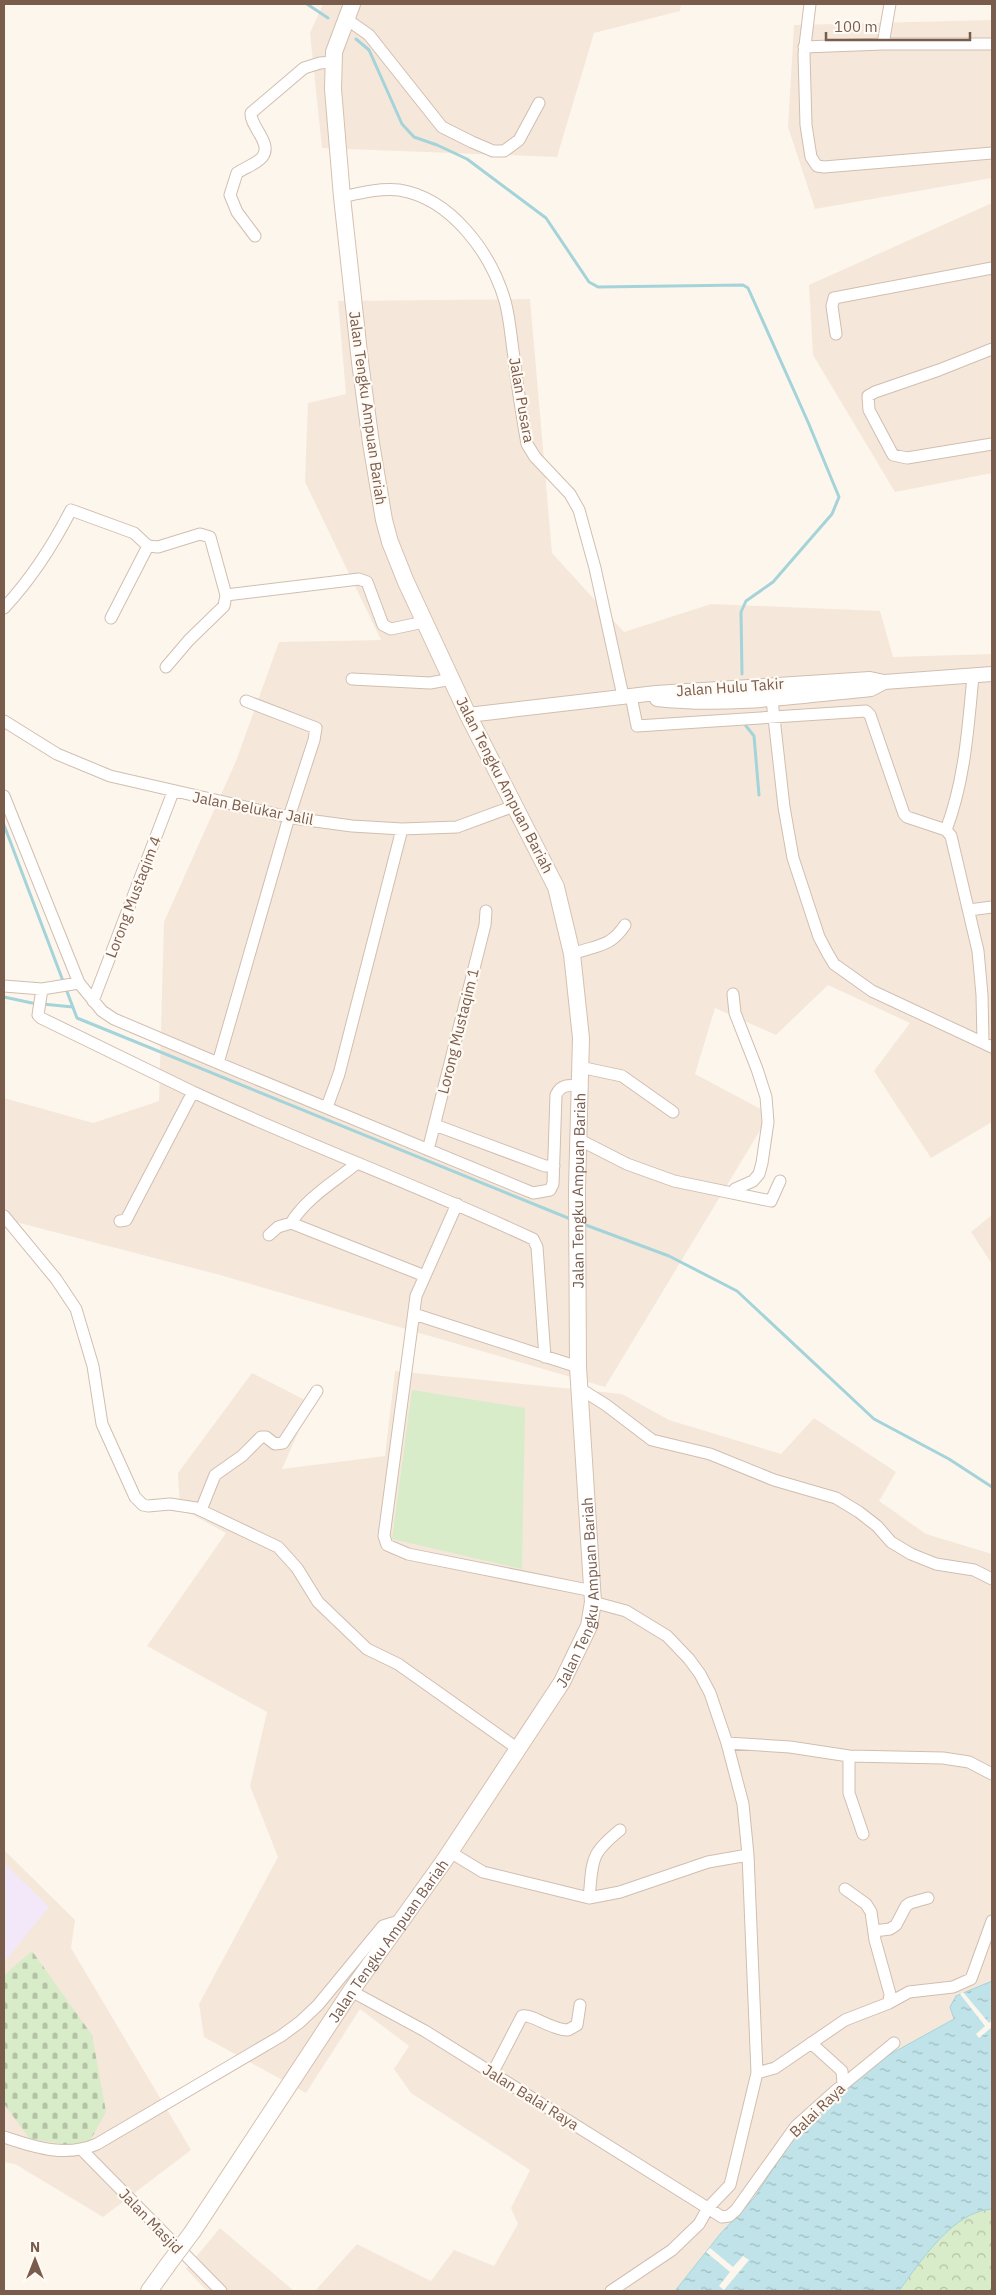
<svg xmlns="http://www.w3.org/2000/svg" width="996" height="2295" viewBox="0 0 996 2295" font-family="'IBM Plex Sans',sans-serif">
<style>
.residential{fill:#f5e8da}
.education{fill:#f3e8fa}
.forest{fill:url(#forest-crowns)}
.cemetery{fill:url(#cemetery-stones)}
.pitch{fill:#d8ecc9}
.water{fill:url(#water-ripples);stroke:#a5d3da}
.pier{fill:#fdf6ec}
.lines{fill:none;stroke-linecap:round;stroke-linejoin:round}
.stream{stroke:#a5d3da;stroke-width:3}
.minor-casing{stroke:#d1beb0;stroke-width:13}
.tertiary-casing{stroke:#d1beb0;stroke-width:16}
.secondary-casing{stroke:#d6c0b0;stroke-width:18}
.minor{stroke:#fff;stroke-width:11}
.tertiary{stroke:#fff;stroke-width:14}
.secondary{stroke:#fff;stroke-width:16}
.secondary-bridge-casing{stroke:#d6c0b0;stroke-width:18;stroke-linecap:butt}
.secondary-bridge{stroke:#fff;stroke-width:16}
.labels{text-anchor:middle;dominant-baseline:central;stroke-width:4.5;stroke-linejoin:round;paint-order:stroke}
.street-label{font-size:15px;fill:#7a5c4d;stroke:#fffaf3}
</style>
<defs>
<pattern id="forest-crowns" width="20" height="18" patternUnits="userSpaceOnUse" patternTransform="scale(1.25)"><rect width="20" height="18" fill="#d8ecc9"/><path d="M2 6a3 3 0 1 1 6 0M12 15a3 3 0 1 1 6 0" fill="none" stroke="#b4c2a5"/></pattern>
<pattern id="cemetery-stones" width="16" height="16" patternUnits="userSpaceOnUse" patternTransform="scale(1.25)"><rect width="16" height="16" fill="#d8ecc9"/><path d="M2 7V4a2 2 0 0 1 4 0v3zM10 15v-3a2 2 0 0 1 4 0v3z" fill="#b4c2a5"/></pattern>
<pattern id="water-ripples" width="26" height="14" patternUnits="userSpaceOnUse" patternTransform="scale(1.25)"><rect width="26" height="14" fill="#bfe3e8"/><path d="M2 4q2-2 4 0t4 0M15 11q2-2 4 0t4 0" fill="none" stroke="#a0bbbe"/></pattern>
</defs>
<rect width="100%" height="100%" fill="#fdf6ec"/>
<path class="residential" d="M323,4h358l-1,7 -86,22 -37,124 -235,-9 -12,-115z
M992,20v158l-177,31 -27,-82 6,-102z
M992,203v270l-97,19 -82,-137 -4,-70z
M530,299l22,254 72,79 87,-28 169,7 13,46 99,-3v468l-61,36 -57,-87 36,-48 -82,-38 -52,50 -61,-27 -20,66 75,40 -165,273 -385,-112 -216,-56v-121l89,25 66,-22 5,-179 72,-161 43,-119 102,-2 -76,-158 3,-79 38,-9 -8,-93z
M992,1215v49l-21,-32z
M395,1371l227,23 47,26 112,34 33,-36 82,54 -17,29 47,33 66,20v427l-36,15 -6,11 4,12 -60,33 -114,105 -26,41 -33,35 -46,58h-360l42,-47 74,37 23,-31 40,16 24,-42 -7,-16 19,-38 -119,-77 -17,-24 15,-23 -49,-37 -54,84 -102,-56 -5,-33 79,-147 -28,-71 17,-74 -120,-66 79,-113 -46,-25 -2,-35 74,-100 59,30 -29,66 103,-13z
M4,1850l71,70 -4,28 120,202 -88,67 -88,-53 -11,-2z
M220,2228l74,63h-87l-21,-22z"/>
<path class="education" d="M4,1863l45,44 -45,55z"/>
<path class="forest" d="M992,2209v82h-93c21,-29 54,-80 93,-82z"/>
<path class="cemetery" d="M32,1951l60,84 14,77 -15,27 -14,7 -47,-7 -26,-35v-129z"/>
<path class="pitch" d="M412,1390l113,18 -3,161 -130,-30z"/>
<path class="water" d="M992,1981v228c-39,2 -72,53 -93,82h-224l46,-58 33,-35 44,-67 15,-15 72,-59 69,-38 -4,-12 6,-11z"/>
<path class="pier" d="M963,1992l26,31 3,-3v7l-13,11 -3,-4 9,-8 -25,-32z
M710,2248l23,19 10,-11 6,4 -25,30 -5,-4 11,-14 -24,-20z"/>
<g class="lines">
<path class="stream" d="M307,4l21,14
M356,39l13,11 33,74 12,13 23,8 30,14 79,59 43,64 9,5 145,-2 5,3 60,134 31,75 -7,17 -59,68 -27,19 -5,11 1,62
M746,726l8,10 5,59
M4,825l73,193 496,202
M4,997l28,6 41,4
M583,1224l86,32 68,35 137,128 75,40 43,28"/>
<defs>
<path id="minor" d="M810,4l-6,50 2,71 5,32 6,9 7,1 168,-14
M345,18l24,17 73,92 30,15 21,9h11l15,-11 20,-37
M883,44l7,-40
M804,47l79,-3h109
M342,197c18,-4 38,-9 57,-7 52,8 92,63 106,111 5,18 6,38 9,56 3,30 8,58 13,87l8,13 35,37 9,16 16,58 28,128
M255,236l-18,-24 -7,-17 7,-22c7,-5 22,-10 26,-17 9,-13 -13,-30 -12,-43l53,-45 16,-5 13,-1
M836,334l-4,-28 2,-8 158,-30
M992,349l-53,21 -64,22 -7,4 1,14 24,45 14,3 85,-14
M226,595l133,-16 8,3 16,43 8,4 33,-7
M4,608c28,-30 48,-61 67,-98l63,23 14,13 10,1 42,-13 10,3 16,58 -2,11 -35,34 -23,27
M111,618l37,-72
M352,679l78,4 22,-4
M771,691l13,116 9,51 26,79 9,17 6,10 38,27 120,56
M631,696l6,30 229,-15 4,4 34,99 3,3 39,13 5,6 27,115 4,44 1,47
M4,721l53,33 53,22 183,42 59,8 50,3 55,-2 57,-21
M4,796l75,187 23,28 12,8 104,44 71,-246 25,-77 2,-12 -70,-27
M946,830c19,-50 22,-102 27,-154
M969,910l23,-3
M572,954c24,-9 38,-6 53,-29
M4,986l38,3 37,-6
M42,989l-4,26 3,3 152,74 -67,128 -6,1
M733,994l2,19 22,56 9,28 2,25 -6,41 -3,11 -6,7 -18,8 -2,4
M93,1001l80,-209
M218,1063l315,130 17,-3 3,-6 3,-89c5,-11 13,-10 24,-9
M580,1067l42,9 51,36
M193,1092c112,52 229,95 340,147l4,8 8,110
M327,1107l12,-33 63,-245
M435,1125l110,41h9
M578,1139l49,25 47,17 97,20 9,-20
M428,1150l57,-225 1,-14
M457,1204l-41,92 -32,240 3,9 21,9 185,37
M4,1216l52,63 20,30 17,57 9,58 33,73 8,8 5,1 22,-2 26,4 82,39 19,21 21,34 49,47 31,15 120,85
M291,1223c15,-25 43,-41 65,-59
M269,1235l9,-8 13,-4 134,53
M414,1314l164,53
M579,1388l27,17 46,35 58,14 64,26 62,18 23,14 18,14 14,16 20,12 25,10 38,6 18,9
M201,1510l14,-35 27,-19 19,-19h5l9,7 8,-1 34,-52
M593,1602l33,9 41,25 22,23 11,15 10,19 17,50 16,61 5,51 9,218 -27,112 -22,23 -9,16 -27,26 -61,41
M727,1743l63,4 59,9 94,2 26,4 23,12
M849,1756v37l14,41
M450,1852l33,20 106,26 31,-6 88,-30 40,-7
M845,1889l21,15 5,8 4,28 15,54 -1,9
M589,1898c4,-38 0,-43 31,-68
M874,1931l16,-2 6,-4 10,-19 4,-3 18,-5
M351,1991l74,40 297,186 7,-1 7,-6 60,-84 38,-34 60,-49
M811,2043l31,28 1,13
M493,2072l29,-56c11,-2 29,14 46,14l9,-5 3,-20
M757,2073l18,-5 70,-48 44,-17 20,-11 44,-5 18,-8 21,-58
M4,2137c31,10 61,21 93,7l184,-108 19,-14 18,-17 65,-79 16,-5
M82,2150l139,141"/>
<path id="tertiary" d="M657,699c71,8 144,-3 214,-10l13,-7
M468,715l188,-22 214,-14 14,3 108,-8"/>
<g id="secondary">
<path id="s1" d="M193,2231l158,-240 93,-130 118,-179 27,-56 4,-24 -15,-235 -1,-178 4,-151 -9,-84 -16,-67 -88,-172 -62,-133 -16,-40 -6,-22 -13,-77 -11,-81 -18,-165 -9,-108 1,-37 18,-48"/>
<path d="M149,2291l18,-25"/>
</g>
</defs>
<use href="#minor" class="minor-casing"/>
<use href="#tertiary" class="tertiary-casing"/>
<use href="#secondary" class="secondary-casing"/>
<use href="#minor" class="minor"/>
<use href="#tertiary" class="tertiary"/>
<use href="#secondary" class="secondary"/>
<defs>
<path id="secondary-bridge" d="M167,2266l26,-35"/>
</defs>
<use href="#secondary-bridge" class="secondary-bridge-casing"/>
<use href="#secondary-bridge" class="secondary-bridge"/>
</g>
<g class="labels">
<g class="street-label">
<text transform="translate(522 400) rotate(80)">Jalan Pusara</text>
<text transform="translate(368 408) rotate(82)">Jalan Tengku Ampuan Bariah</text>
<text transform="translate(730 687) rotate(-4)">Jalan Hulu Takir</text>
<text transform="translate(505 785) rotate(63)">Jalan Tengku Ampuan Bariah</text>
<text transform="translate(253 808) rotate(11)">Jalan Belukar Jalil</text>
<text transform="translate(133 897) rotate(-69)">Lorong Mustaqim 4</text>
<text transform="translate(458 1031) rotate(-76)">Lorong Mustaqim 1</text>
<text stroke="none"><textPath href="#s1" startOffset="1160">Jalan Tengku Ampuan Bariah</textPath></text>
<text stroke="none"><textPath href="#s1" startOffset="755">Jalan Tengku Ampuan Bariah</textPath></text>
<text stroke="none"><textPath href="#s1" startOffset="350">Jalan Tengku Ampuan Bariah</textPath></text>
<text transform="translate(531 2097) rotate(32)">Jalan Balai Raya</text>
<text transform="translate(817 2110) rotate(-44)">Balai Raya</text>
<text transform="translate(151 2221) rotate(46)">Jalan Masjid</text>
</g>
</g>
<rect width="996" height="2295" fill="none" stroke="#7a5c4d" stroke-width="10"/>
<g transform="translate(35 2260)" stroke="#fffaf3" stroke-width="4" paint-order="stroke">
<path d="M0-4L9 19L0 12L-9 19Z" fill="#7a5c4d"/>
<text y="-8" font-size="14" font-weight="bold" text-anchor="middle" fill="#7a5c4d">N</text>
</g>
<path d="M826 32v8h144v-8" fill="none" stroke="#7a5c4d" stroke-width="2.5"/>
<text x="834" y="32" font-size="15" fill="#7a5c4d" stroke="#fffaf3" stroke-width="4" paint-order="stroke">100 m</text>
</svg>
